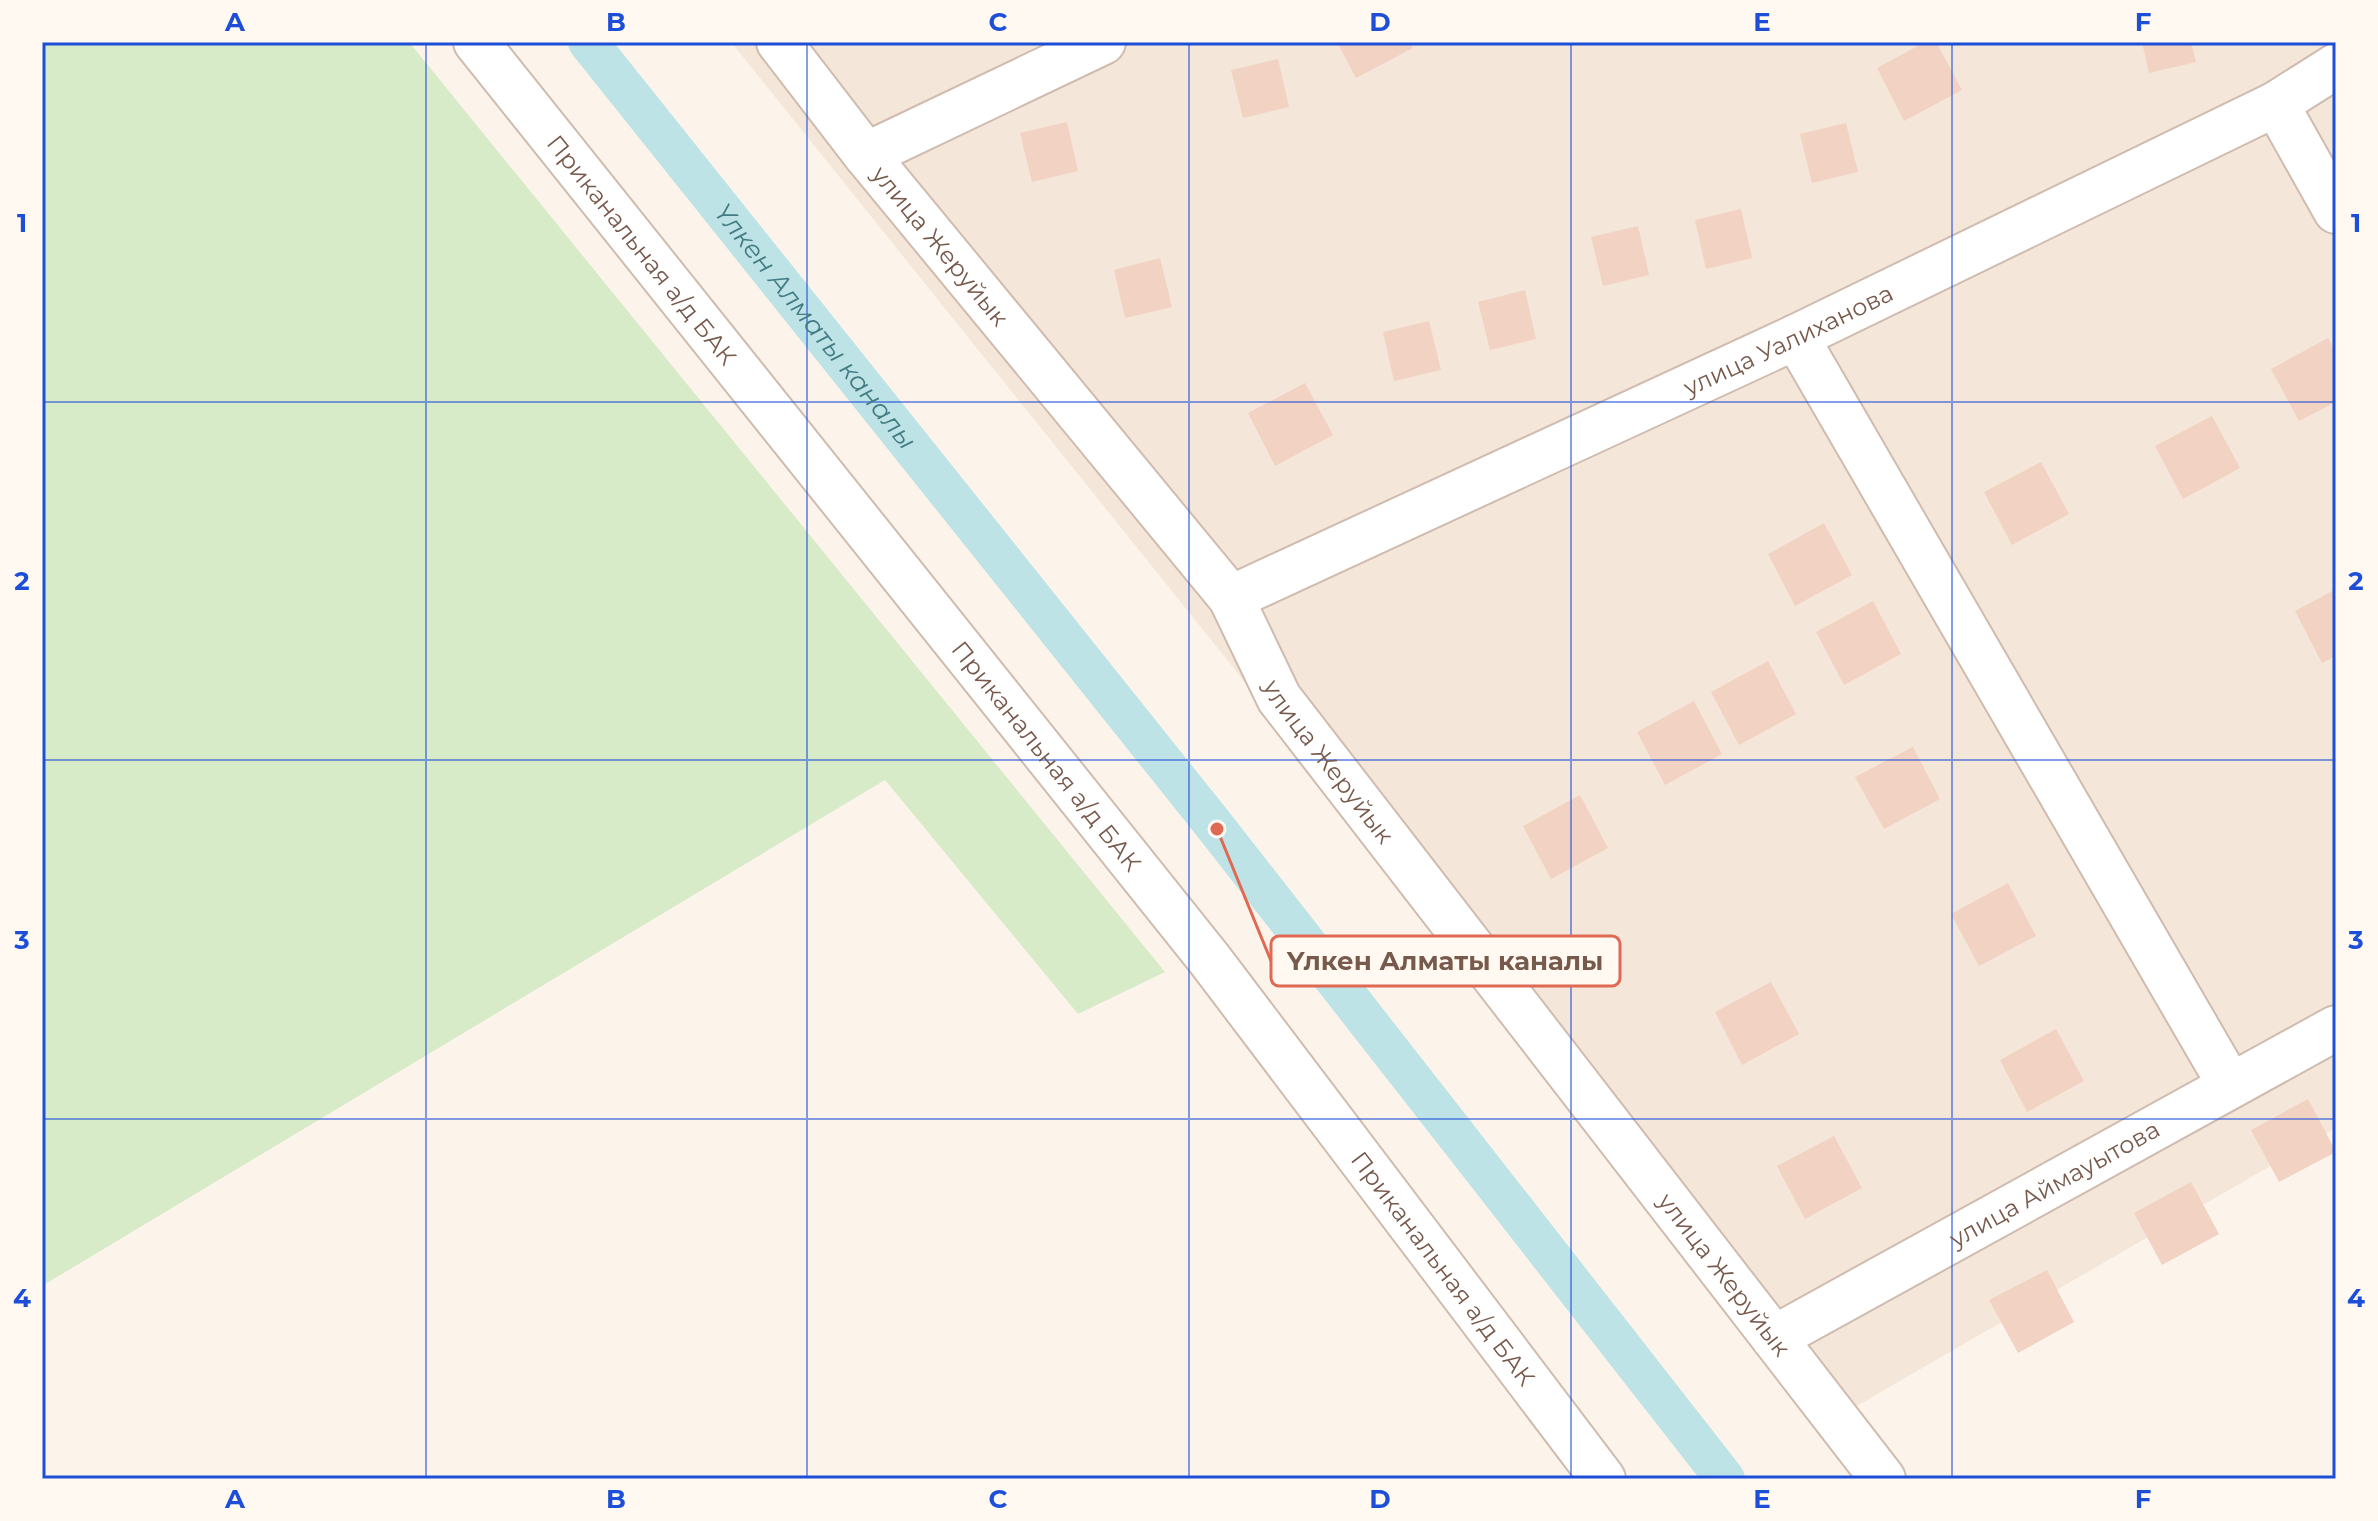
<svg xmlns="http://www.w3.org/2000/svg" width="2378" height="1521" viewBox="0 0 2378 1521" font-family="Montserrat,sans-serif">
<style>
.residential{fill:#f4e6d9}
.green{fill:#d8ebc8}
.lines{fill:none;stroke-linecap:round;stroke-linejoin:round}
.canal{stroke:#bee3e7;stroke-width:40}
.building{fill:#f2d2c2}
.minor-casing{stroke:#cfbcaf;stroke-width:48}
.minor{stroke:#fff;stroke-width:44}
.grid{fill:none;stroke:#1d4ed8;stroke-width:2;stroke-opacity:0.55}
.labels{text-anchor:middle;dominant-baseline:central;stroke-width:7;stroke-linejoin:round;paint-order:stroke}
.street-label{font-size:24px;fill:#785a4d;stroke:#fff9f1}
.water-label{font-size:26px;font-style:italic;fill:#437c83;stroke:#fff9f1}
.leader{fill:none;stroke:#df6952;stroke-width:3}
.callout-dot{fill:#df6952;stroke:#fff9f1;stroke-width:3}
.callout{fill:#fff9f1;stroke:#df6952;stroke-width:3}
.callout-label{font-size:26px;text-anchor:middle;font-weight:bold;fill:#785a4d}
.neatline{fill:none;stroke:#1d4ed8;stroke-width:3}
.grid-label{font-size:26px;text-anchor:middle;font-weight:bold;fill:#1d4ed8}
</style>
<rect width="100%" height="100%" fill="#fcf4ea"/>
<path class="residential" d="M731,42h1605v1086l-500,290z"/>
<path class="green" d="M42,42h367l756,930 -87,42 -193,-234 -843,506z"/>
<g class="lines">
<path class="canal" id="s1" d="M588,42l629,787 508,650"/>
</g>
<path class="building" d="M1337,42h73l3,6 -57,30z
M1925,42h11l26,48 -58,31 -27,-53z
M2142,42h49l5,20 -47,11z
M1278,59l11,48 -46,11 -12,-48z
M1067,122l11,49 -46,11 -12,-49z
M1846,123l12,49 -46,11 -12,-49z
M1741,209l11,49 -46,11 -11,-49z
M1638,226l11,49 -46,11 -12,-49z
M1160,258l12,49 -47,11 -11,-48z
M1525,290l11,49 -46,11 -12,-48z
M1429,321l12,49 -47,11 -11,-49z
M2328,338l8,15v49l-37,19 -28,-52z
M1305,383l28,52 -58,31 -27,-53z
M2212,416l28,52 -57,31 -28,-53z
M2041,462l28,52 -57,31 -28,-53z
M1824,523l28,52 -57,31 -27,-52z
M2336,589v67l-14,7 -27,-52z
M1873,601l28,53 -57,31 -28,-53z
M1768,661l28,53 -57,31 -28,-53z
M1694,701l28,53 -57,31 -28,-53z
M1913,747l27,52 -56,30 -29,-52z
M1580,795l28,53 -57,31 -28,-53z
M2008,883l28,53 -57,30 -28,-52z
M1771,982l28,52 -57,31 -27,-53z
M2056,1029l28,52 -57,31 -27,-52z
M2308,1099l28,53 -57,30 -28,-52z
M1834,1136l28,52 -57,31 -28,-53z
M2191,1182l28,52 -57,31 -28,-52z
M2047,1270l27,52 -56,31 -29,-53z"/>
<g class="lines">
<defs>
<g id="minor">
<path id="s2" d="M476,42l734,918 393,519"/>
<path id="s3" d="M779,42l87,113 365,443 48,100 604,781"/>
<path d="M2276,104l60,107"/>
<path d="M866,155l237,-113"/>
<path d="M1796,337l434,748"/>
<path id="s4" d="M1231,598l565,-261 480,-233 60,-38"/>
<path id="s5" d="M1774,1338l562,-310"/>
</g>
</defs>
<use href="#minor" class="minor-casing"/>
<use href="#minor" class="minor"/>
</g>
<path class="grid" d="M426,42v1437M807,42v1437M1189,42v1437M1571,42v1437M1952,42v1437M42,402h2294M42,760h2294M42,1119h2294"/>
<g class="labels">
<g class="street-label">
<text stroke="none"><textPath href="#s3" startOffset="260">улица Жеруйык</textPath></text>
<text stroke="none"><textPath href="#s2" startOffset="266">Приканальная а/д БАК</textPath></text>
<text stroke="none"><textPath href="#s4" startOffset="614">улица Уалиханова</textPath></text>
<text stroke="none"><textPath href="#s2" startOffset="914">Приканальная а/д БАК</textPath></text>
<text stroke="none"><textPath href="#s3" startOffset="908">улица Жеруйык</textPath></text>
<text stroke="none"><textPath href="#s5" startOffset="320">улица Аймауытова</textPath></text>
<text stroke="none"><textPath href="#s2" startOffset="1562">Приканальная а/д БАК</textPath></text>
<text stroke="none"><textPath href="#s3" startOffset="1556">улица Жеруйык</textPath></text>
</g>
<g class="water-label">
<text stroke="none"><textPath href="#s1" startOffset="364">Үлкен Алматы каналы</textPath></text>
</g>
</g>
<path class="leader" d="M1217 829L1271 961"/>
<circle class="callout-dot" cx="1217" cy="829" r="8"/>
<rect class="callout" x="1271" y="936" width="349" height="50" rx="8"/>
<g class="callout-label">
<text x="1445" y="970">Үлкен Алматы каналы</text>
</g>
<rect width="2378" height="1521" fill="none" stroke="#fff9f1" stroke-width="88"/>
<rect x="44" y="44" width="2290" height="1433" class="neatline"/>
<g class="grid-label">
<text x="235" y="31">A</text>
<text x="616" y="31">B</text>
<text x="998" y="31">C</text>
<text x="1380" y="31">D</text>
<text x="1762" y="31">E</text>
<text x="2143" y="31">F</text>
<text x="22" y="232">1</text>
<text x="2356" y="232">1</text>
<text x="22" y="590">2</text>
<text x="2356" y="590">2</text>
<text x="22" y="949">3</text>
<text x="2356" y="949">3</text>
<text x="22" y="1307">4</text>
<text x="2356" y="1307">4</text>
<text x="235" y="1508">A</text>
<text x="616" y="1508">B</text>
<text x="998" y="1508">C</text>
<text x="1380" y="1508">D</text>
<text x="1762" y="1508">E</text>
<text x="2143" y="1508">F</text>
</g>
</svg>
